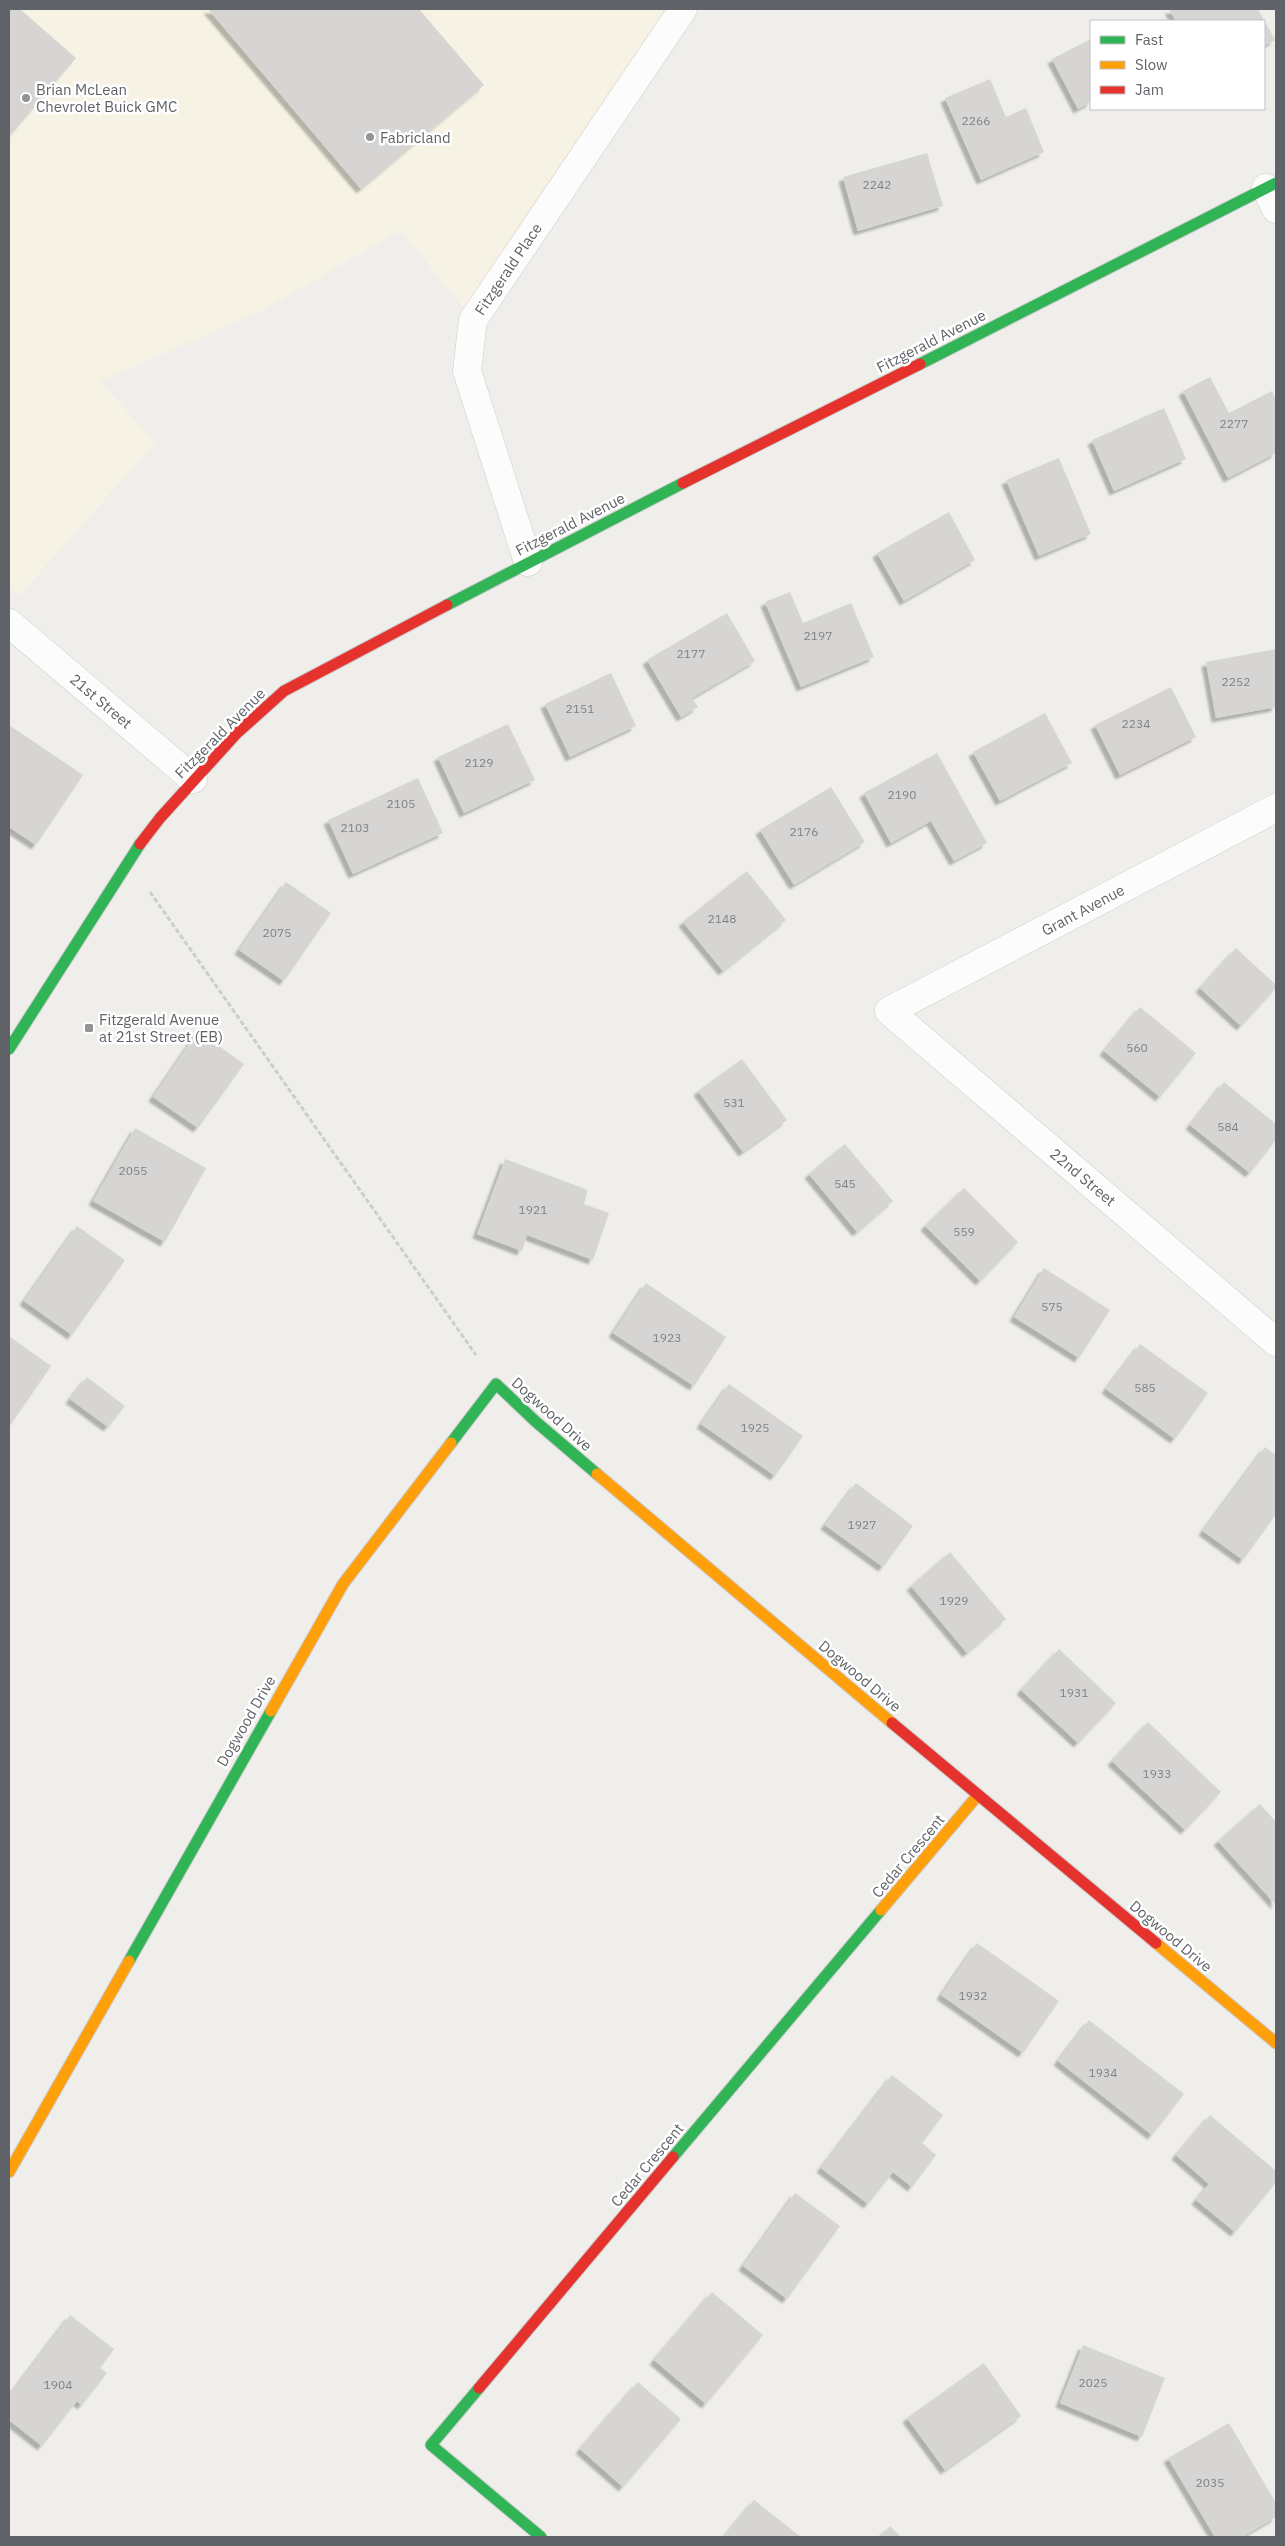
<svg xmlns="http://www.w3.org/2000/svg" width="1285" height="2546" viewBox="0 0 1285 2546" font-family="'IBM Plex Sans',sans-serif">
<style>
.commercial{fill:#f7f3e4}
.building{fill:#d6d5d3;filter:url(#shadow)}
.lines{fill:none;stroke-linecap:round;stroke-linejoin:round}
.street-casing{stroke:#cbcccc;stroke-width:29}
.fast-casing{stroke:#cacacb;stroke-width:13}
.slow-casing{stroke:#cacacb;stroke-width:13}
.jam-casing{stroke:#cacacb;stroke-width:13}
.path{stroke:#cacfcc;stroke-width:3;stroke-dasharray:5 2.5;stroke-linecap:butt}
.street{stroke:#fdfcfc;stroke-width:28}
.fast{stroke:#30b455;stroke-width:11}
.slow{stroke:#ff9f0a;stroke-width:11}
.jam{stroke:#e5322d;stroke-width:11}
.poi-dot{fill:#919496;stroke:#fff;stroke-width:2}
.labels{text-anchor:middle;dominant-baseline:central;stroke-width:5;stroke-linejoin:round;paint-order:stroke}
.number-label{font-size:12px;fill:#7e8184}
.poi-label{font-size:15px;fill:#5f6368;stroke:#fff;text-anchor:start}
.street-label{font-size:15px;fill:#5f6368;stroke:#fff}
</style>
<defs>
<filter id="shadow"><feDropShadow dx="-4.5" dy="4.5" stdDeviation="1" flood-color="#0004"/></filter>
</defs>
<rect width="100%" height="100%" fill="#efeeea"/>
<path class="commercial" d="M9,9h674l-210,311 -72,-90 -142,82 -159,69 55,62 -136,153 -10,-8z"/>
<path class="building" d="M9,9h11l56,49 -67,79z
M208,9h211l65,76 -123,104z
M1169,9h89l17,31 -11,6v-25h-88z
M1091,39v63l-13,7 -26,-50z
M990,79l16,38 20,-9 18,44 -63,28 -36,-82z
M927,153l16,53 -85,25 -15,-54z
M1210,377l19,36 43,-22 4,9v53l-48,25 -45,-87z
M1164,408l22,51 -72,32 -22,-51z
M1059,458l32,76 -52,22 -33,-76z
M949,512l26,48 -71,41 -27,-48z
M790,592l13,31 48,-20 23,54 -73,30 -36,-85z
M727,613l28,48 -63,37 6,9 -17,10 -34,-57z
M1276,649v58l-60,11 -10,-56z
M611,673l25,53 -66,31 -25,-53z
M1171,687l25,50 -76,38 -25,-50z
M1045,713l27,50 -72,38 -27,-49z
M508,724l27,56 -71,33 -26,-56z
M9,725l74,50 -47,70 -27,-18z
M937,753l50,90 -33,18 -23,-40 -40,22 -27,-50z
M418,778l25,55 -90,41 -25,-54z
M831,787l34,55 -71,43 -34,-55z
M747,871l39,49 -63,51 -40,-49z
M286,882l45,31 -47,68 -45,-31z
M1236,948l40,37v3l-35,38 -41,-38z
M1140,1007l56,46 -36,44 -56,-46z
M198,1031l46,33 -46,64 -45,-31z
M742,1059l45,61 -44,32 -45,-61z
M1224,1082l52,42v16l-26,33 -60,-48z
M135,1128l71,40 -41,74 -72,-41z
M845,1144l48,57 -36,31 -48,-58z
M505,1159l83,31 -4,14 25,9 -16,47 -66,-25 -5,16 -45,-17z
M964,1188l54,54 -38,39 -55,-55z
M77,1226l48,34 -53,75 -48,-34z
M1044,1268l66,42 -31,48 -65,-41z
M646,1283l80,54 -32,49 -81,-53z
M9,1336l42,30 -42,61z
M1140,1344l68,49 -33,46 -69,-50z
M87,1377l38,29 -17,21 -38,-28z
M729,1384l74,52 -28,40 -74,-52z
M1265,1447l11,8v59l-33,46 -40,-29z
M856,1483l57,43 -30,41 -58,-42z
M950,1552l56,67 -39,34 -56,-67z
M1059,1649l57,54 -38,40 -57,-53z
M1148,1722l73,70 -36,38 -73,-69z
M1260,1804l16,18v83l-58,-64z
M977,1943l82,58 -36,52 -82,-58z
M1089,2020l95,74 -32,41 -94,-74z
M892,2075l51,40 -21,28 14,12 -24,32 -19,-15 -25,32 -47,-36z
M1210,2115l66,56v11l-41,50 -39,-32 13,-16 -33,-29z
M795,2193l45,33 -53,73 -44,-33z
M712,2292l51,43 -57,69 -52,-44z
M70,2315l44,34 -14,19 7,5 -25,32 -5,-4 -35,45 -33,-26v-24z
M1083,2345l82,33 -23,59 -82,-34z
M984,2363l37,53 -76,54 -38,-52z
M638,2382l43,37 -58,68 -43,-38z
M1229,2423l47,80v14l-34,20h-27l-47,-79z
M754,2500l47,37h-77z
M890,2526l11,11h-21z"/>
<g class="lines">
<defs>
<path id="street" d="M1266,188l10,21
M528,562l-61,-191 6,-51 210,-311
M9,623l184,156
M1276,808l-387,203 387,331"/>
<path id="fast" d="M920,364l356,-181
M447,605l236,-122
M9,1049l131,-205
M451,1443l45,-59 39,37 62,53
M129,1961l142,-250
M673,2157l208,-247
M479,2388l-48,57 110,92"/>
<path id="slow" d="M597,1474l295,249
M271,1711l72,-127 108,-141
M881,1910l97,-115
M1156,1943l120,100
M9,2172l120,-211"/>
<path id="jam" d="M683,483l237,-119
M140,844l20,-26 76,-84 48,-43 163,-86
M892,1723l264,220
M479,2388l194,-231"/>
</defs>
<use href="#street" class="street-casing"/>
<use href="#fast" class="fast-casing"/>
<use href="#slow" class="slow-casing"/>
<use href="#jam" class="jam-casing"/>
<path class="path" d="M150,892l326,463"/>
<use href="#street" class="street"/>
<use href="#fast" class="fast"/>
<use href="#slow" class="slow"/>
<use href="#jam" class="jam"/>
</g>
<g class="poi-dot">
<circle cx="26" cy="98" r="5"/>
<circle cx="370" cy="137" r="5"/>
<rect x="84" y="1023" width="10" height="10" rx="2.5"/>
</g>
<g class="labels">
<g class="number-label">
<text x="976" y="120">2266</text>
<text x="877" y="184">2242</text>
<text x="1234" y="423">2277</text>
<text x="818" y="635">2197</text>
<text x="691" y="653">2177</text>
<text x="1236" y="681">2252</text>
<text x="580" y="708">2151</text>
<text x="1136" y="723">2234</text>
<text x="479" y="762">2129</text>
<text x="902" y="794">2190</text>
<text x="401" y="803">2105</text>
<text x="355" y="827">2103</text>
<text x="804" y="831">2176</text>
<text x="722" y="918">2148</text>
<text x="277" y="932">2075</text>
<text x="1137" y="1047">560</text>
<text x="734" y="1102">531</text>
<text x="1228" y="1126">584</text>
<text x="133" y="1170">2055</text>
<text x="845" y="1183">545</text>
<text x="533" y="1209">1921</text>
<text x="964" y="1231">559</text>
<text x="1052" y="1306">575</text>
<text x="667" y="1337">1923</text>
<text x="1145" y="1387">585</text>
<text x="755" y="1427">1925</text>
<text x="862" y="1524">1927</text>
<text x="954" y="1600">1929</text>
<text x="1074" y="1692">1931</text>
<text x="1157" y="1773">1933</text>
<text x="973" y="1995">1932</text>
<text x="1103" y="2072">1934</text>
<text x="1093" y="2382">2025</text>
<text x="58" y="2384">1904</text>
<text x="1210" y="2482">2035</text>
</g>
<g class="poi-label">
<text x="36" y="89">Brian McLean<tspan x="36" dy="17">Chevrolet Buick GMC</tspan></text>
<text x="380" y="137">Fabricland</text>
<text x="99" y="1019">Fitzgerald Avenue<tspan x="99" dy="17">at 21st Street (EB)</tspan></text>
</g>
<g class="street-label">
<text transform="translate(508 269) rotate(-56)">Fitzgerald Place</text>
<text transform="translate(931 341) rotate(-27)">Fitzgerald Avenue</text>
<text transform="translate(570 524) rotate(-27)">Fitzgerald Avenue</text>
<text transform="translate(101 701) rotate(40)">21st Street</text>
<text transform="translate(220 733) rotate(-45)">Fitzgerald Avenue</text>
<text transform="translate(1083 910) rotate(-28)">Grant Avenue</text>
<text transform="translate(1083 1177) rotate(40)">22nd Street</text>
<text transform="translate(552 1414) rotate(42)">Dogwood Drive</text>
<text transform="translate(860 1676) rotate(40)">Dogwood Drive</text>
<text transform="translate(246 1721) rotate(-60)">Dogwood Drive</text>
<text transform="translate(908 1856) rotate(-50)">Cedar Crescent</text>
<text transform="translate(1171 1936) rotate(40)">Dogwood Drive</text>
<text transform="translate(647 2165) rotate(-50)">Cedar Crescent</text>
</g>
</g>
<rect width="1285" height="2546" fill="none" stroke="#5f6368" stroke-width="20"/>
<rect x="1090" y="20" width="175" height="90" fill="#ffffff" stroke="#bfc1c3"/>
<rect x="1100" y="36" width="25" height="8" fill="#30b455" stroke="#bfc1c3"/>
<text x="1135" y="45" font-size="15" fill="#5f6368">Fast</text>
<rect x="1100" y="61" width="25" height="8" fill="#ff9f0a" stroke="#bfc1c3"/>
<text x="1135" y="70" font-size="15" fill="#5f6368">Slow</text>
<rect x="1100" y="86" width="25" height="8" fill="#e5322d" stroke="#bfc1c3"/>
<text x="1135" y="95" font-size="15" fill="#5f6368">Jam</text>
</svg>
